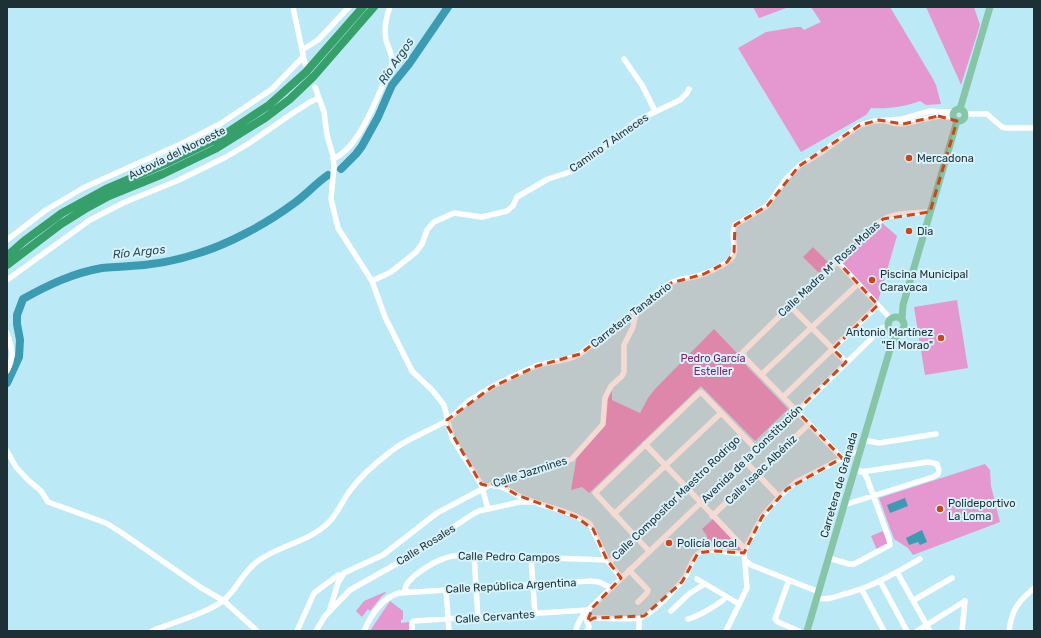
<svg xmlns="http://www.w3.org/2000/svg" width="1041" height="638" viewBox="0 0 1041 638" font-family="Rubik,sans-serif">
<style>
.green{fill:#e498cf}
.water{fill:#3a9bb3}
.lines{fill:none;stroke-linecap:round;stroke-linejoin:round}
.river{stroke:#3a9bb3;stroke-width:8}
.minor{stroke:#fff;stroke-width:5.5}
.major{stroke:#86c6a6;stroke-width:7}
.highway{stroke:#35a06a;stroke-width:8}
.marked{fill:#ce4618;fill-opacity:0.2;stroke:#ce4618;stroke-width:3;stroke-dasharray:8 5;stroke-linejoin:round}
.poi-dot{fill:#ce4618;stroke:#d8f3fb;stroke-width:1.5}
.labels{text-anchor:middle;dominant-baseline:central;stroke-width:4;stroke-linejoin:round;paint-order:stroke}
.street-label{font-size:11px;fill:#1e3036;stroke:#d8f3fb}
.poi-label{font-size:11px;fill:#1e3036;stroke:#d8f3fb;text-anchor:start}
.park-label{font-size:11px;fill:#7a1e68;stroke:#d8f3fb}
.water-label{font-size:12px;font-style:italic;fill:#314e56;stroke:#d8f3fb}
</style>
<rect width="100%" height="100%" fill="#bbe9f6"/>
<path class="green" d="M753,7h36l-30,11z
M811,7h79l43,72 3,6 5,19 -15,1 -6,-4c-16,6 -32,8 -49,7l-5,7 -65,37 -63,-104 28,-16 30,-5h5l3,3 17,-8z
M926,7h48l6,18 -19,60 -2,-5z
M880,221l17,15 -19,65 -39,-41z
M813,247l16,16 -10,10 -16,-16z
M957,300l11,68 -43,7 -11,-68z
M714,329l23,24 -2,1 53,55 -33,32 -54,-55 -112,107 -7,-6 -11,3 6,-35 23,-24 8,-35 4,-6v10l28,13 8,-15 7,-9z
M985,464l5,6 1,16 9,36 -87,33 -5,-7 -14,-9 -15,-41z
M713,519l28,30 -1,2 -25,-2v-7l-8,1v-7l-5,-7z
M883,531l5,12 -11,7 -6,-14z
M385,592l1,1 -4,3 -12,15 -2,-2 -6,8 -6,-6 8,-10z
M390,601l13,10v8l-2,1v3l8,-1 1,9h-40z"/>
<path class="water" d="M905,498l3,8 -18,7 -3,-8z
M922,530l5,12 -7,3 -2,-3 -9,3 -3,-7z"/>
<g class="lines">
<path class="river" d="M341,169l15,-15 6,-8 16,-29 14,-32 17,-21 39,-57
M7,383l12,-26 1,-17 -3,-16v-9l6,-16c25,-14 50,-26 79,-31 9,-1 19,-1 28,-2 22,-1 45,-5 66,-12 31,-9 70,-30 97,-50 12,-8 23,-21 35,-29"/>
<path class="minor" d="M293,7l12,57
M302,50l16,-10 31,-33
M624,59l18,26 13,26
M315,87l9,25 3,23 6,21 1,10 -3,33 7,29 34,53 13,36 27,54 21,20 11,14 8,33 29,46 7,25
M943,113l12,-2
M965,114h22l15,13 4,1h28
M886,121c5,2 10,3 15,3 18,-1 35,-13 53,-5
M333,159c24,-10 39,-50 49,-72 4,-9 10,-17 10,-26 0,-7 -4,-14 -6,-21 -2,-10 0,-24 4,-33
M7,240l39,-30 37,-22 100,-45 37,-19 52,-35 31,-32
M837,261l54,58
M7,280l83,-60 33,-17 56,-23 47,-23 22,-13 42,-29 20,-13 9,-4
M372,281l19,-9 25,-20 6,-8 5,-14 7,-8 20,-9 28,4 25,-6 6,-5 4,-9 31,-18 22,-7 31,-22 35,-29 44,-21 7,-7 2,-4
M790,306l56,56
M7,333c5,15 8,23 0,38
M762,374l96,-90
M783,397l95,-92
M863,440l16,3 57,-9
M645,444l100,105
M7,451l9,16 12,13 13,11 7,11 58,21 16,10 78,54 24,14 33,30
M842,458l-97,-100 -2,-6 47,-46 89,-84c14,-10 35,-9 51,-10
M744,460l35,37
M494,486c9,-1 15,5 23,9 23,12 51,14 73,29l17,36 14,18
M844,505l89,-28 5,-3 1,-4 -2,-6 -9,-2 -67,10
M614,514l107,-101
M712,516l97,-92
M649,551l-54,-58 103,-99 3,-2 55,57
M474,555l4,63
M531,557l4,57
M829,558l20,6h5l36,-19 -1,-6 -22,-61 -3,-5 -3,-2
M745,560l6,5 68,27
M609,563l133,-129
M629,570l19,20 -1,3 -9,9
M897,572l33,59
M697,579l42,25
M789,580l-14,39 3,3 21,9
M880,581l27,50
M446,590l3,41
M862,590l22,41
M409,592l-4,-2c0,-11 28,-28 38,-31 7,-3 14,-4 22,-4l142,5
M817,598c8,2 16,0 24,-3 30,-7 52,-21 79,-36
M914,600l38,-22
M671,611l19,-18 15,-9
M329,612l9,-29 6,-10 39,-18 54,-42 51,-27 84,-27 31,-35 2,-26 6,-12 11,-10 2,-4v-27l9,-18 3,-15
M688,619c9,-2 32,-15 38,-22
M587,620l2,7 -2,4
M587,622l4,-4h3c14,0 33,2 46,0 10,-2 39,-32 45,-41 5,-7 6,-19 14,-24 11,-7 32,2 45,0
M152,631c19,-8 60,-19 74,-33 12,-11 17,-26 32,-37 22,-16 51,-19 71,-39 8,-8 13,-20 20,-30 10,-14 28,-30 41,-40 17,-14 38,-20 56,-31 8,-5 15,-14 23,-20 19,-13 45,-26 67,-35 14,-5 30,-4 44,-12 16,-12 33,-23 49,-36 14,-12 25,-26 42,-35 8,-5 17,-4 26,-7 9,-2 30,-12 35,-18 7,-10 -3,-22 3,-33l32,-19 19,-27 13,-13 20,-12 41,-29 15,-4 27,-2 28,-8 16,1
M297,631l17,-38 23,-17 2,-1 2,2
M316,631l9,-15 25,-26 55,-31 68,-45 6,-3 41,-9h14
M364,631c7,-16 18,-33 35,-38l191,-12 9,1 13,6
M412,631v-8l2,-2 174,-11
M576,631c1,-8 6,-15 12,-21l209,-199 85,-83 6,-2
M639,631v-13
M726,631l21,-43 -3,-37 18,-34 17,-20 17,-15 57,-29 7,-1
M917,631l48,-30
M962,631l3,-30
M1009,631c3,-22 9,-29 25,-43"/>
<path class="major" d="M953 115a6 6 0 1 1 12 0a6 6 0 1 1-12 0Z
M960,109l30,-102
M888 325a8 8 0 1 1 16 0a8 8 0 1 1-16 0Z
M902,320l1,-15 54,-184
M807,631l84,-285 7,-13"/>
<path class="highway" d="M7,256l17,-15 38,-28 44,-24 63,-27 50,-24 50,-33 37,-33 57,-65
M7,265l54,-41 24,-15 24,-13 54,-22 52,-25 50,-31 25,-19 24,-23 60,-69"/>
</g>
<path class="marked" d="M938,116l19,5 -27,91 -47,7 -46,42 41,44 -45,44 13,13 -49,49 45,47 -55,31 -25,28 -18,36 -31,-2 -15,2 -16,29 -38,34 -50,2 -7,4 6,-15 28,-29 -14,-18 -14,-31 -17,-12 -59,-22 -10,-6 -3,-9 -16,6 -7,-2 -33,-57 -1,-7 45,-33 45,-21 43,-12 91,-71 33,-9 23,-12 7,-10 1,-27 32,-19 32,-40 61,-41 19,-5 24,4z"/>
<g class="poi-dot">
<circle cx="909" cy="158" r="4"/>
<circle cx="909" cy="231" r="4"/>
<circle cx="872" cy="280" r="4"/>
<circle cx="941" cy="338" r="4"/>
<circle cx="940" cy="509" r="4"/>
<circle cx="669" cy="543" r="4"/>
</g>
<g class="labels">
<g class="street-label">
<text transform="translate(609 143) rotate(-35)">Camino 7 Almeces</text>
<text transform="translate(177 153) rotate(-26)">Autovía del Noroeste</text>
<text transform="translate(829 269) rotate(-43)">Calle Madre Mª Rosa Molas</text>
<text transform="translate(631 315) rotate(-38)">Carretera Tanatorio</text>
<text transform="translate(752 454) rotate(-44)">Avenida de la Constitución</text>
<text transform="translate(761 470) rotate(-44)">Calle Isaac Albéniz</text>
<text transform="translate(530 472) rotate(-18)">Calle Jazmines</text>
<text transform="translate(839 485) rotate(-74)">Carretera de Granada</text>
<text transform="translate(676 498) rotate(-44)">Calle Compositor Maestro Rodrigo</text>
<text transform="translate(426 545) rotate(-32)">Calle Rosales</text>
<text transform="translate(509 557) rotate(1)">Calle Pedro Campos</text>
<text transform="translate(511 586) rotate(-3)">Calle República Argentina</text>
<text transform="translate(495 617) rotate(-4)">Calle Cervantes</text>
</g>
<g class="poi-label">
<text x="917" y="158">Mercadona</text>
<text x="917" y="231">Dia</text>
<text x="880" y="274">Piscina Municipal<tspan x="880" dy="13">Caravaca</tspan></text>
<text x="933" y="332" text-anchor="end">Antonio Martínez<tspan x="933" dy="13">"El Morao"</tspan></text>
<text x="948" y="503">Polideportivo<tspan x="948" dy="13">La Loma</tspan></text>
<text x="677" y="543">Policía local</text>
</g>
<g class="park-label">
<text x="713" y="358">Pedro García<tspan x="713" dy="13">Esteller</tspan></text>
</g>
<g class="water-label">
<text transform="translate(396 61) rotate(-56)">Río Argos</text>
<text transform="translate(139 252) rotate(-6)">Río Argos</text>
</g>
</g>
<rect width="1041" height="638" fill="none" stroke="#1e3036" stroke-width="16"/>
</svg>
